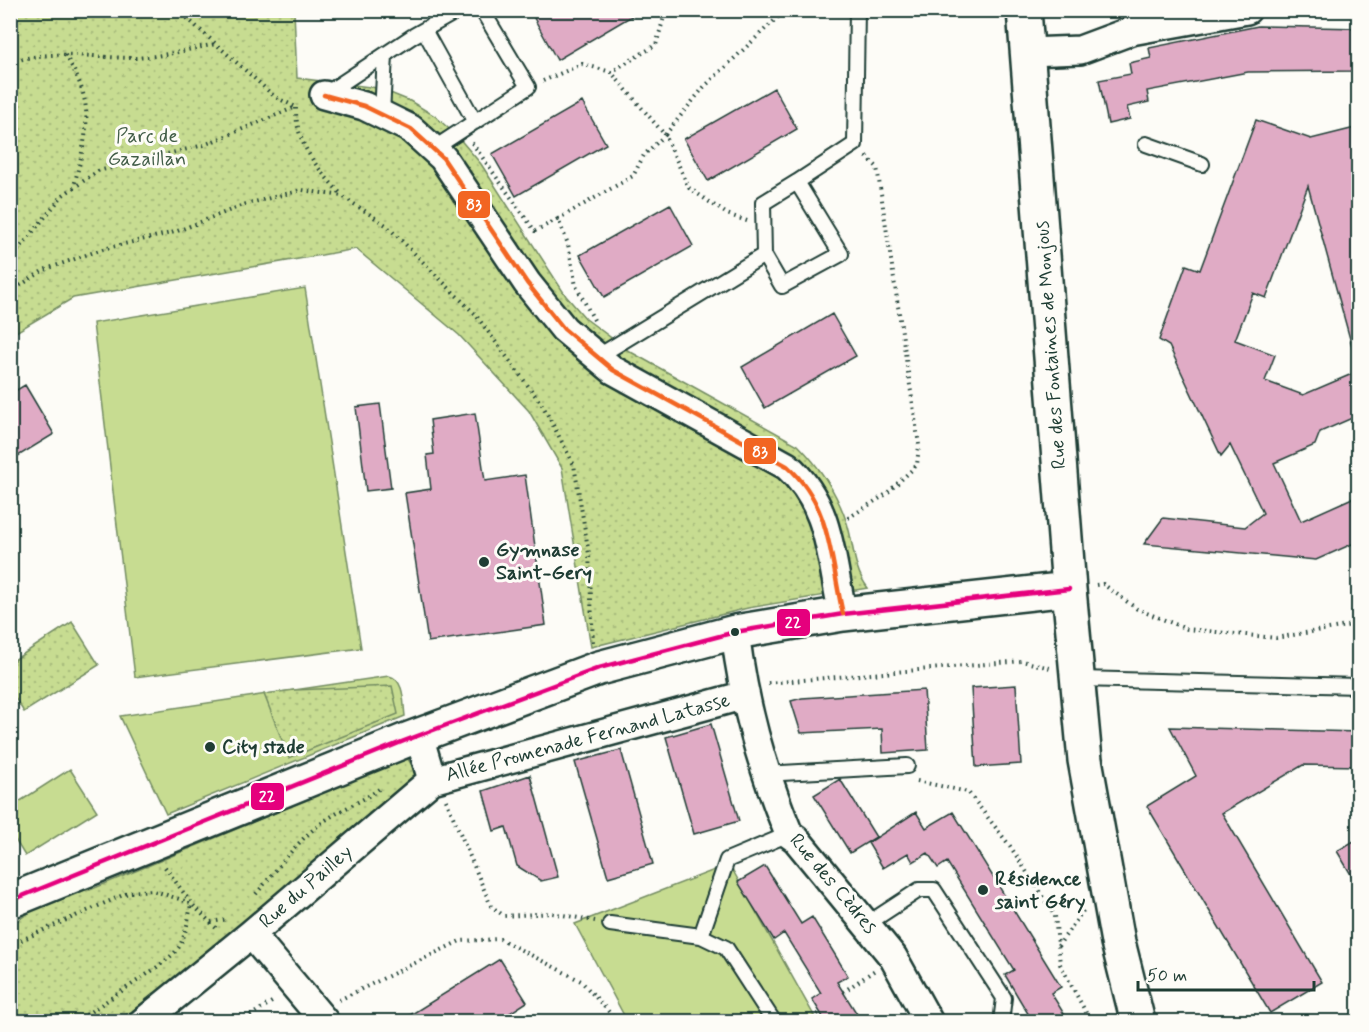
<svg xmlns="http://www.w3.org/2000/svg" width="1369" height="1032" viewBox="0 0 1369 1032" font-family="Mynerve,sans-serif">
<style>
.grass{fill:#c7dc91;stroke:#738c62;stroke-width:1.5}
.park{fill:url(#park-dots);stroke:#738c62;stroke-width:1.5}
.building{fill:#e0abc5;stroke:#1f3d34;stroke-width:1.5}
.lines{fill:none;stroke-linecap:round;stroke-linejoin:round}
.lane-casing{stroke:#1f3d34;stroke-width:18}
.street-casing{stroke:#1f3d34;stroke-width:32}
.secondary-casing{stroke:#1f3d34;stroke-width:38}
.path{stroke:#1f3d34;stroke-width:4;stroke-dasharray:1.5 4.5;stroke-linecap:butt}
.lane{stroke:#fdfcf7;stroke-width:14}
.street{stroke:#fdfcf7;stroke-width:27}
.secondary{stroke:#fdfcf7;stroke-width:33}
.bus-1-casing{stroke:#fdfcf7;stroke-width:9}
.bus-2-casing{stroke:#fdfcf7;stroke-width:9}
.bus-1{stroke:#e5007d;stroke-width:4.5}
.bus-2{stroke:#f26522;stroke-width:4.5}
.poi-dot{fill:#1f3d34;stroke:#fdfcf7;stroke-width:2}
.labels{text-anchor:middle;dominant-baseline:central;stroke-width:6;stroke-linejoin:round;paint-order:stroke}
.park-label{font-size:20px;fill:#415d47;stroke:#fdfcf7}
.street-label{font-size:20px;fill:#1f3d34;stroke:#fdfcf7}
.poi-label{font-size:20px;font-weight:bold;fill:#1f3d34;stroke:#fdfcf7;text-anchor:start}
.line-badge{stroke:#fdfcf7;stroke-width:2}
.badge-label{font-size:16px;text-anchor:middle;font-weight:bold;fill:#fff}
</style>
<defs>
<pattern id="park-dots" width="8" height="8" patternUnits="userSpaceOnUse" patternTransform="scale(1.5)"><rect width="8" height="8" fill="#c7dc91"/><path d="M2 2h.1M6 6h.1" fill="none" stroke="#aabe7e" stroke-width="1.8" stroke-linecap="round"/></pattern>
</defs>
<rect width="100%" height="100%" fill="#fdfcf7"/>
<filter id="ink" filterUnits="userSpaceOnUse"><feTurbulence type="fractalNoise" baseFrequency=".0167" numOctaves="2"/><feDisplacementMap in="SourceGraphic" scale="12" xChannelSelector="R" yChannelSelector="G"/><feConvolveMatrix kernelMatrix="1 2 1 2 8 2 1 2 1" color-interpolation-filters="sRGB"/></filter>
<g filter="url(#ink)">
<path class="grass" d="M305,288l56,360 -226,29 -42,-354z
M389,676c16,4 14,26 16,40l-239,98 -46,-98z
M70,769l27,42 -72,45 -14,-23v-26z
M727,860l90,161h-190l-52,-97 150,-58z"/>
<path class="park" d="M10,11h284l3,67 81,10 32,13 25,15 23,21 23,27 85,132 20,23 43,32 169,94c22,22 39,48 49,78 7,22 6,46 21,65l-120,20 -157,39 -29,-179 -33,-57 -70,-76 -103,-86 -283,49 -62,37z
M72,622l27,43 -75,47 -13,-20v-30z
M392,686l6,28 -109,44 -25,-64 30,-4z
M404,753l13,20 -234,201 -65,47 -107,1v-97c23,-15 50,-40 79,-35l283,-118z"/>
<path class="building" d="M546,10h96l-85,50 -23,-42z
M1258,26l101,2v43l-111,1 -101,19 2,11 -22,5 3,12 -22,5 -9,-44 32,-6 -2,-11 22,-5 -2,-10z
M774,88l23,41 -89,52 -24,-42z
M582,102l24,42 -90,52 -24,-42z
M1256,120l55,19 48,-12v222l-6,1 -45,-164 -42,112 -13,-5 -18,47 40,15 -10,26 38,14 56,-24v44l-39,17 -5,13 -41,18 27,58 58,-26v46l-43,19 -172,-16 19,-26 82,9 18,-14 -33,-68 -9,11 -52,-110 -10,-6 27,-75 14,5z
M670,204l23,42 -89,51 -24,-42z
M832,314l24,42 -91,52 -23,-41z
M25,385l29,49 -44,27v-67z
M380,404l11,84 -25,3 -10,-84z
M475,413l10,68 40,-6 21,150 -118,17 -23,-149 26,-4 -4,-34 7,-1 -4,-34z
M1016,685l5,79 -45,3 -5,-79z
M924,690l4,60 -45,3 -1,-24 -81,4 -10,-32 11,-3z
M711,724l28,97 -45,13 -28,-97z
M1170,727l189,5v34l-56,-1 -81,48 100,169 -52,31 -123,-207 49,-30z
M621,750l32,114 -45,13 -33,-115z
M530,775l28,102 -17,4 -24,-15 -11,-39 -12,4 -11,-40z
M840,779l36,58 -26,16 -36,-58z
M916,812l10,16 27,-16 108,175 -10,6 18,29h-36l-28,-47 9,-5 -67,-108 -9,6 -10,-15 -15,9 -5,-9 -25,15 -15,-25z
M1359,838v50l-22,-37z
M765,866l36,58 11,-7 36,59 -11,6 25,40h-36l-14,-23 9,-6 -37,-60 -10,7 -36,-58z
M500,959l27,43 -31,20h-97z"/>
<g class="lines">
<defs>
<path id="lane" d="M424,30l51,92
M324,95l89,-59 46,-26
M382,114l3,-59
M1146,144l56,20
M433,149l95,-62 -46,-77
M797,182l58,-38 2,-134
M597,357l167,-102 -1,-52 34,-21 44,72 -59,32 -18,-31
M1079,679l279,7
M764,774l143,-8
M610,924l91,12 26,-76 62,-26
M867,924l52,-34h15l70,108 -3,24
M701,936l25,12 48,74"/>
<path id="street" d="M1028,52l52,-2 51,-19 116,-21
M324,95l40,11 47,23 32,29 84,125 37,46 49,41 174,96c45,40 43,93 56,148
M735,632c9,73 26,134 54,202l7,5 97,118 36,65
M419,736l13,44
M251,934l74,88
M143,1022l108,-88 181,-154 313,-85"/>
<path id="secondary" d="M1024,10l45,579 16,171 33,182 20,80
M10,901l394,-160 195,-73 136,-36 108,-18 226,-25"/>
</defs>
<use href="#lane" class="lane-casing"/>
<use href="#street" class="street-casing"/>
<use href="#secondary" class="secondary-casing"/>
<path class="path" d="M178,10l97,87 21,10
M65,55c32,50 22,77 9,131
M10,63c39,-15 84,-5 124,-5 27,-1 56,-9 82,-14
M543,81l39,-17 29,8 45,-27 10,-35
M472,143l63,88 23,-12
M747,221l-20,-7 -38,-26 -24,-53 39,-48 74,-70 10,-7
M10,260l53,-65 35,-24 106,-26 92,-38c-1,37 22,62 46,88
M10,292l34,-22 59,-21 72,-17 71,-28 56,-14 40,6 44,29 89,89 68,92 31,59 15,89 4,89
M594,320l-18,-34 -8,-42 -10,-25 75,-43 11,-21 21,-20 -54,-63
M848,518l37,-23 32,-30 2,-20 -42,-278 -11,-11
M1096,585l7,-1 34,25 50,20 89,9 82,-14
M768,683l254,-22 28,7
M917,781l51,11 42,54 45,70 5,48 31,58
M446,800l45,106 13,10 48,-3 43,8
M165,867l26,36 27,27
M256,894c20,-23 39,-51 63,-69 19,-15 41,-22 60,-36
M211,922l17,-3
M10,945l120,-53 22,-2 39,13c-2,15 -5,31 -12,44 -12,19 -80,56 -102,75
M1058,946l27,-38
M843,992l32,-22
M339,1000l121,-59 40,-2 81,42 37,41
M240,1022l35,-22
M808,1022l12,-10"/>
<use href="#lane" class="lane"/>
<use href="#street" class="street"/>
<use href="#secondary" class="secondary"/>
<defs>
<path id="bus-1" d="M10,901l394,-160 195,-73 136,-36 108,-18 226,-25"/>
<path id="bus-2" d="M324,95l40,11 47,23 32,29 84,125 37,46 49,41 174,96c45,40 43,93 56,148"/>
</defs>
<use href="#bus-1" class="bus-1-casing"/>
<use href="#bus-2" class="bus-2-casing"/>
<use href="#bus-1" class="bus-1"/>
<use href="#bus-2" class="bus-2"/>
</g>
</g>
<g class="poi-dot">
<circle cx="484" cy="562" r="6"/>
<circle cx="735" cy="632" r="5"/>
<circle cx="210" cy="747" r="6"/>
<circle cx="983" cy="890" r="6"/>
</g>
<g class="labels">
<g class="park-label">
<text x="147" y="136">Parc de<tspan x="147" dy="23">Gazaillan</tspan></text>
</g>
<g class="street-label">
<text transform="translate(1051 345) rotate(-94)">Rue des Fontaines de Monjous</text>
<text transform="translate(588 738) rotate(-15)">Allée Promenade Fernand Latasse</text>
<text transform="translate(833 884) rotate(50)">Rue des Cèdres</text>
<text transform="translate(306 887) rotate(-41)">Rue du Pailley</text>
</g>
<g class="poi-label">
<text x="496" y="550">Gymnase<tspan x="496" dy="23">Saint-Gery</tspan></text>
<text x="222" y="747">City stade</text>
<text x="995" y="879">Résidence<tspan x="995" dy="23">saint Géry</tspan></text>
</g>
</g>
<g class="line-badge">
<rect x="457" y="190" width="34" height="29" rx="6" fill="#f26522"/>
<rect x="743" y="437" width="34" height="28" rx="6" fill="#f26522"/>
<rect x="776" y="608" width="35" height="29" rx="6" fill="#e5007d"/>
<rect x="250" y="782" width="35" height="29" rx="6" fill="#e5007d"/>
</g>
<g class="badge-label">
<text x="474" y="210">83</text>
<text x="760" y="457">83</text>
<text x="793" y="628">22</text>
<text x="267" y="802">22</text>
</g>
<rect width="1369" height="1032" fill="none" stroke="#fdfcf7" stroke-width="36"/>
<rect x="18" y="18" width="1333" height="996" fill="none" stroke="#1f3d34" stroke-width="2" filter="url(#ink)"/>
<path d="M1138 981v9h176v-9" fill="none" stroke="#1f3d34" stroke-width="3"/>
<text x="1147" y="981" font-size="18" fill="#1f3d34" stroke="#fdfcf7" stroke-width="4.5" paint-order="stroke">50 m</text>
</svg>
